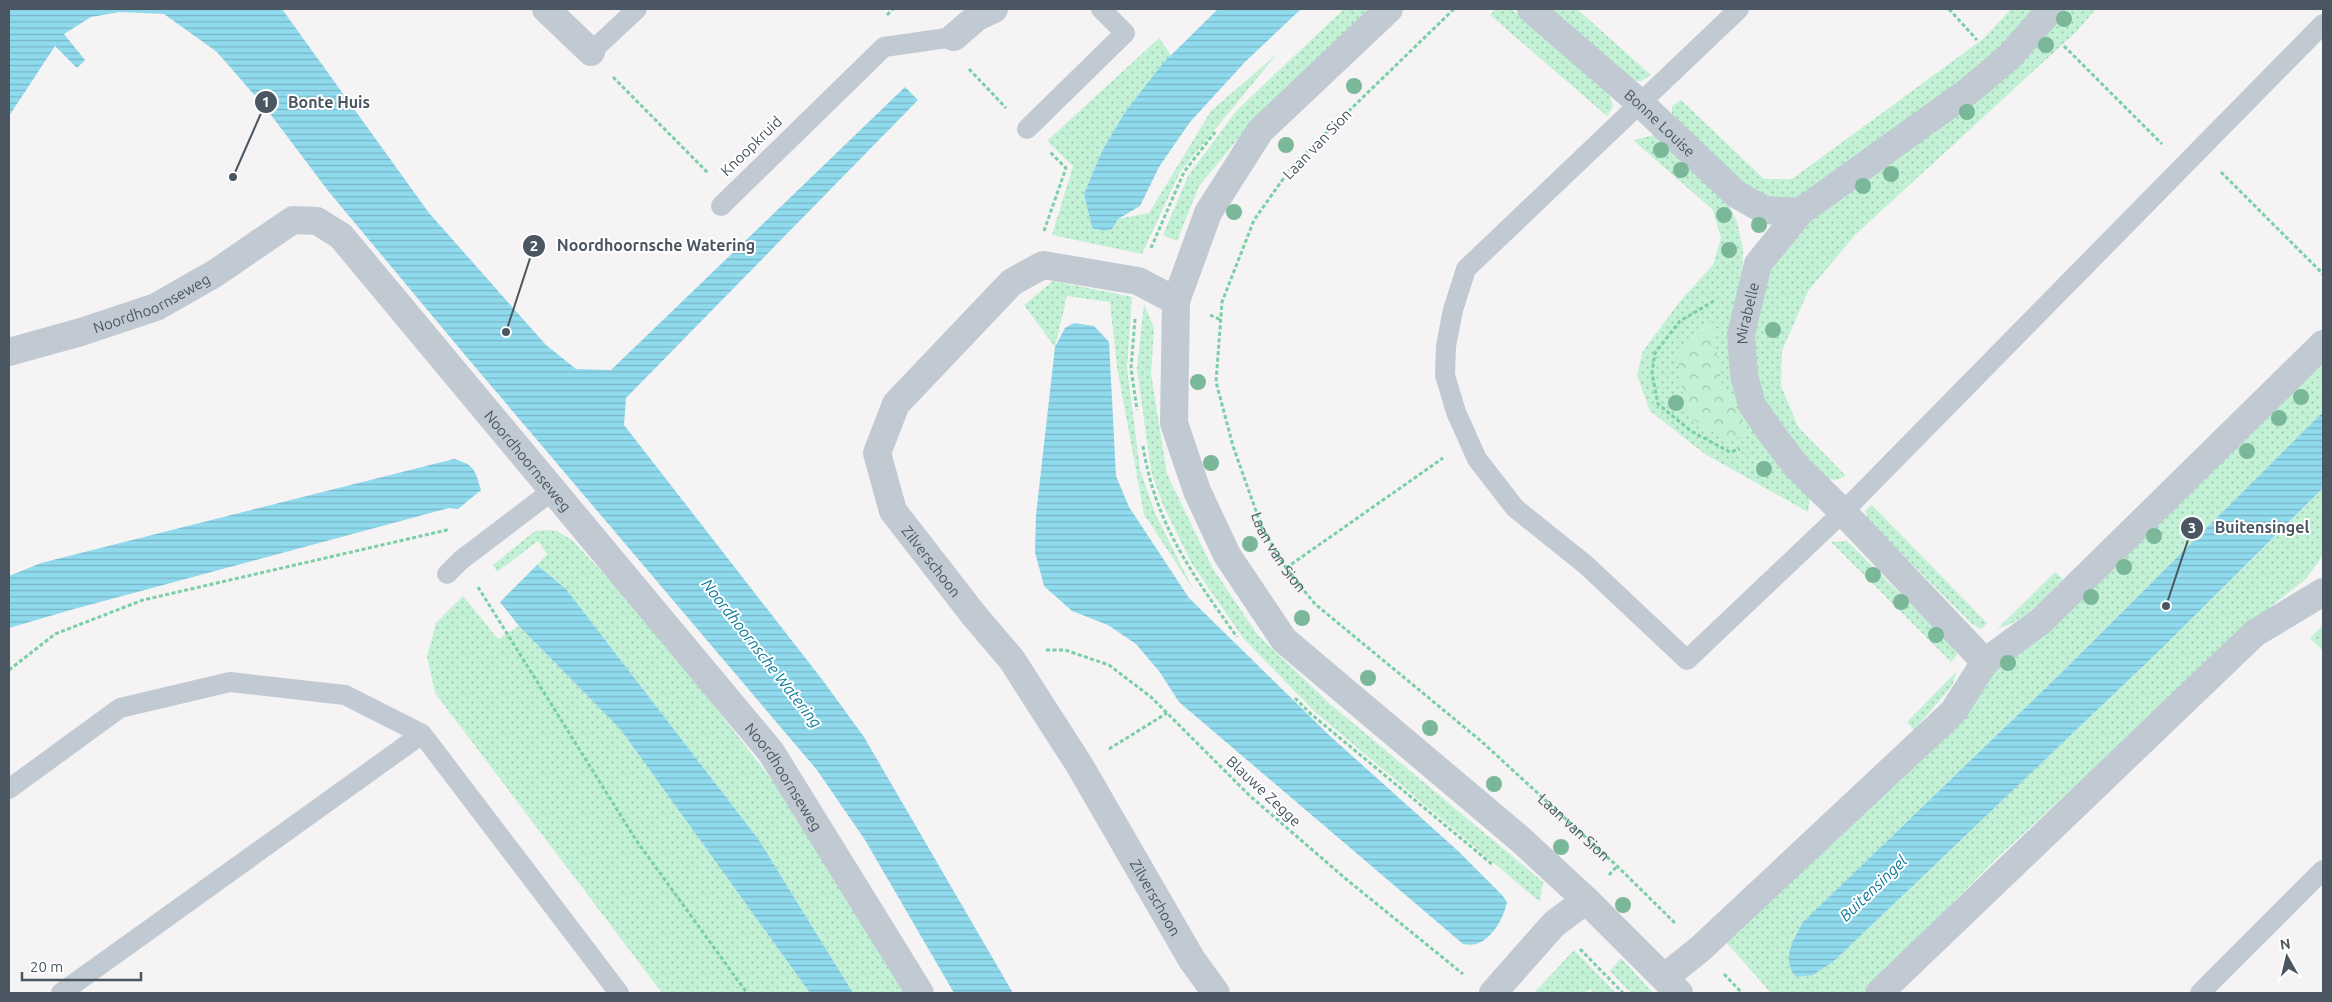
<svg xmlns="http://www.w3.org/2000/svg" width="2332" height="1002" viewBox="0 0 2332 1002" font-family="Ubuntu,sans-serif">
<style>
.grass{fill:url(#grass-dots)}
.forest{fill:url(#forest-crowns)}
.water{fill:url(#water-rules)}
.lines{fill:none;stroke-linecap:round;stroke-linejoin:round}
.path{stroke:#7ad0a6;stroke-width:3;stroke-dasharray:4 2.5;stroke-linecap:butt}
.service{stroke:#c1cad2;stroke-width:20}
.minor{stroke:#c1cad2;stroke-width:28}
.tertiary{stroke:#c1cad2;stroke-width:28}
.tree{fill:#7bb799}
.labels{text-anchor:middle;dominant-baseline:central;stroke-width:4;stroke-linejoin:round;paint-order:stroke}
.street-label{font-size:15px;fill:#4a5661;stroke:#fff}
.water-label{font-size:16px;font-style:italic;fill:#0c7c9b;stroke:#fff}
.leader{fill:none;stroke:#4a5661;stroke-width:2}
.callout-dot{fill:#4a5661;stroke:#fff;stroke-width:2}
.mark-label{font-size:15px;text-anchor:middle;font-weight:bold;fill:#fff}
.callout-label{font-size:16px;text-anchor:middle;font-weight:bold;fill:#4a5661;stroke:#fff;stroke-width:4;stroke-linejoin:round;paint-order:stroke}
</style>
<defs>
<pattern id="grass-dots" width="8" height="8" patternUnits="userSpaceOnUse" patternTransform="scale(1.25)"><rect width="8" height="8" fill="#c3f1d5"/><path d="M2 2h.1M6 6h.1" fill="none" stroke="#a0c6b0" stroke-width="1.8" stroke-linecap="round"/></pattern>
<pattern id="forest-crowns" width="20" height="18" patternUnits="userSpaceOnUse" patternTransform="scale(1.25)"><rect width="20" height="18" fill="#c3f1d5"/><path d="M2 6a3 3 0 1 1 6 0M12 15a3 3 0 1 1 6 0" fill="none" stroke="#a0c6b0"/></pattern>
<pattern id="water-rules" width="6" height="5" patternUnits="userSpaceOnUse" patternTransform="scale(1.25)"><rect width="6" height="5" fill="#90daee"/><path d="M0 2.5h6" fill="none" stroke="#78b4c4"/></pattern>
</defs>
<rect width="100%" height="100%" fill="#f5f3f3"/>
<path class="grass" d="M1344,9h25l-117,113 -53,64 -22,55 -14,-6 25,-59 49,-66z
M1496,9h16l97,84 4,14 -6,9 -117,-101z
M1547,9h30l74,66 -10,6h-13z
M2011,9h25l-47,51 -197,144h-27l-93,-84v-14l9,-6 83,79h28l191,-140z
M2064,9h32l-20,23 -221,203 -47,56 -26,60 -1,34 17,42 48,49 -10,4 -12,-2 -60,-71 -13,-42 3,-49 10,-41 23,-35z
M1159,38l12,17 -46,57 -23,39 -18,43 8,34 26,-9 31,-6 62,-102 66,-57 -97,118 -38,82 -90,-19 21,-69 -26,-25z
M1654,135l74,69 9,18 6,27 -1,26 -12,66 80,156 -2,15 -103,-58 -55,-43 -13,-36 6,-24 38,-51 32,-35 8,-27 -8,-28 -80,-70z
M1053,281l79,16 -5,71 13,101 15,44 38,76 -49,-75 -27,-147 -7,-65 -43,-6 -12,51 -31,-42z
M1144,304l10,24 -3,46 16,100 45,93 45,67 72,69 214,179 -3,20 -225,-190 -71,-73 -52,-75 -29,-59 -12,-34 -14,-103z
M2323,357v55l-265,264 -255,246 -10,17 20,36 21,-14 326,-311 163,-162v67l-17,24 -41,32 -268,247 -134,135h-92l-45,-51 264,-267z
M1872,505l115,118 -6,6 -9,-5 -104,-104 -3,-9z
M546,530l11,1 15,9 62,66 45,54 109,141 120,192h-55l-94,-153 -193,-251 -29,-24 10,-11 -9,-13 -41,31 -4,-7 42,-34z
M1847,541l107,106 3,8 -6,7 -120,-120z
M2055,572l8,7c-19,19 -38,43 -65,49z
M463,596l35,43 21,-13 102,104 189,263h-148l-227,-300 -8,-36 9,-34z
M2323,625v26l-13,-13z
M1957,671l-5,15 -38,44 -7,-8z
M1574,950l42,43h-23l-3,-4 -5,4h-51z
M1621,958l32,35h-22l-21,-22z"/>
<path class="forest" d="M1712,319l9,62 30,54 -26,5 -39,-25 -9,-60z"/>
<path class="water" d="M9,9h273l147,204 117,132 30,24 35,1 294,-283 13,13 -292,298 -2,27 200,257 40,55 149,256h-59l-89,-153 -48,-70 -352,-415 -136,-163 -61,-81 -51,-59 -53,-38 -44,-2 -29,5 -27,17 21,26 -8,8 -22,-22 -46,70z
M1218,9h83l-56,53 -55,60 -31,45 -19,39 -22,13 -6,10 -8,2 -12,-3 -8,-34 18,-43 23,-39 39,-50z
M1074,323l20,3 15,16 7,134 13,31 60,91 141,138 127,114 45,45 5,7c-4,20 -21,48 -44,42l-284,-242 -20,-31 -23,-27 -28,-19 -36,-14 -28,-25 -9,-34 1,-37 19,-168 10,-19z
M2323,412v76l-163,162 -326,311 -21,14 -17,2c-15,-18 -3,-37 7,-55l255,-246z
M454,459c21,6 21,11 27,31l-23,19 -9,-1 -375,101 -65,19v-52l32,-13z
M537,565l29,24 193,251 94,153h-43l-189,-263 -102,-104 -19,-24z"/>
<g class="lines">
<g class="path">
<path id="s1" d="M1454,9l-161,156 -39,55 -32,82 -6,80 17,64 29,82 24,40 29,36 166,137 136,125 59,58"/>
<path d="M1949,9l28,31"/>
<path d="M887,15l6,-6"/>
<path d="M2064,46l98,98"/>
<path d="M969,69l37,39"/>
<path d="M613,77l96,97"/>
<path d="M2221,172l102,102"/>
<path d="M1044,231l22,-63 -17,-17"/>
<path d="M1151,248l33,-76 31,-40"/>
<path d="M1714,301l-34,20 -25,32 -3,20 6,31 33,27 39,21 10,-3"/>
<path d="M1210,315l11,5"/>
<path d="M1135,319l-4,49 6,42"/>
<path d="M1143,446c12,78 50,129 94,191"/>
<path d="M1286,568l157,-110"/>
<path d="M478,587l158,253 111,153"/>
<path d="M1046,650h19l44,15 42,32 99,99 96,83 117,95"/>
<path d="M9,670l46,-36 88,-34 304,-70 1,1"/>
<path d="M1295,698l16,16 182,151"/>
<path d="M1109,749l58,-36"/>
<path d="M1609,875l8,-9"/>
<path d="M1580,949l43,44"/>
<path d="M1724,974l18,19"/>
</g>
<path class="service" d="M1739,9l-273,260 -13,41 -7,36 -1,29 11,37 21,47 38,49 71,57 101,95 156,-148 480,-488
M591,52l46,-43
M1027,129l98,-96 -24,-24
M721,206l163,-159 70,-10
M447,574l14,-14 91,-69
M9,789l111,-81 110,-26 115,13 77,39 197,259
M61,993l361,-259
M2200,993l123,-123"/>
<g class="minor">
<path d="M546,9l45,43"/>
<path id="s2" d="M1531,9l110,95 95,90 28,16 36,2"/>
<path d="M954,37l23,-20 17,-8"/>
<path id="s3" d="M1176,301l-38,-20 -95,-16 -31,17 -116,122 -19,49 16,58 80,103 39,46 68,106 112,194 24,33"/>
<path id="s4" d="M9,352l72,-20 75,-25 58,-33 79,-54 24,1 24,15 430,516 149,241"/>
<path id="s5" d="M1985,662l-142,-150 -47,-46 -24,-32 -20,-29 -8,-30 -3,-41 17,-70 42,-52 170,-122 40,-34 41,-47"/>
<path d="M1665,977l35,-28 253,-237 32,-50 56,-41 282,-277"/>
<path d="M1493,993l61,-69 32,-24"/>
<path d="M1879,993l376,-360 68,-41"/>
</g>
<path class="tertiary" d="M1389,9l-129,122 -52,82 -32,88 -2,122 23,68 30,64 57,85 236,199 66,61 93,93"/>
</g>
<g class="tree">
<circle cx="2064" cy="19" r="8"/>
<circle cx="2046" cy="45" r="8"/>
<circle cx="1354" cy="86" r="8"/>
<circle cx="1967" cy="112" r="8"/>
<circle cx="1286" cy="145" r="8"/>
<circle cx="1661" cy="150" r="8"/>
<circle cx="1681" cy="170" r="8"/>
<circle cx="1891" cy="174" r="8"/>
<circle cx="1863" cy="186" r="8"/>
<circle cx="1234" cy="212" r="8"/>
<circle cx="1724" cy="215" r="8"/>
<circle cx="1759" cy="225" r="8"/>
<circle cx="1729" cy="250" r="8"/>
<circle cx="1773" cy="330" r="8"/>
<circle cx="1198" cy="382" r="8"/>
<circle cx="2301" cy="397" r="8"/>
<circle cx="1676" cy="403" r="8"/>
<circle cx="2279" cy="418" r="8"/>
<circle cx="2247" cy="451" r="8"/>
<circle cx="1211" cy="463" r="8"/>
<circle cx="1764" cy="469" r="8"/>
<circle cx="2154" cy="536" r="8"/>
<circle cx="1250" cy="544" r="8"/>
<circle cx="2124" cy="567" r="8"/>
<circle cx="1873" cy="575" r="8"/>
<circle cx="2091" cy="597" r="8"/>
<circle cx="1901" cy="602" r="8"/>
<circle cx="1302" cy="618" r="8"/>
<circle cx="1936" cy="635" r="8"/>
<circle cx="2008" cy="663" r="8"/>
<circle cx="1368" cy="678" r="8"/>
<circle cx="1430" cy="728" r="8"/>
<circle cx="1494" cy="784" r="8"/>
<circle cx="1561" cy="847" r="8"/>
<circle cx="1623" cy="905" r="8"/>
</g>
<g class="labels">
<g class="street-label">
<text stroke="none"><textPath href="#s2" startOffset="172">Bonne Louise</textPath></text>
<text transform="translate(1317 144) rotate(-46)">Laan van Sion</text>
<text transform="translate(751 146) rotate(-44)">Knoopkruid</text>
<text stroke="none"><textPath href="#s4" startOffset="151">Noordhoornseweg</textPath></text>
<text stroke="none"><textPath href="#s5" startOffset="441">Mirabelle</textPath></text>
<text stroke="none"><textPath href="#s4" startOffset="661">Noordhoornseweg</textPath></text>
<text stroke="none"><textPath href="#s1" startOffset="642">Laan van Sion</textPath></text>
<text stroke="none"><textPath href="#s3" startOffset="519">Zilverschoon</textPath></text>
<text stroke="none"><textPath href="#s4" startOffset="1068">Noordhoornseweg</textPath></text>
<text transform="translate(1264 791) rotate(43)">Blauwe Zegge</text>
<text stroke="none"><textPath href="#s1" startOffset="1048">Laan van Sion</textPath></text>
<text stroke="none"><textPath href="#s3" startOffset="924">Zilverschoon</textPath></text>
</g>
<g class="water-label">
<text transform="translate(762 653) rotate(52)">Noordhoornsche Watering</text>
<text transform="translate(1873 888) rotate(-44)">Buitensingel</text>
</g>
</g>
<path class="leader" d="M233 177L266 102M506 332L534 246M2166 606L2192 528"/>
<g class="callout-dot">
<circle cx="233" cy="177" r="5"/>
<circle cx="506" cy="332" r="5"/>
<circle cx="2166" cy="606" r="5"/>
<circle cx="266" cy="102" r="12"/>
<circle cx="534" cy="246" r="12"/>
<circle cx="2192" cy="528" r="12"/>
</g>
<g class="mark-label">
<text x="266" y="107">1</text>
<text x="534" y="251">2</text>
<text x="2192" y="533">3</text>
</g>
<g class="callout-label">
<text x="329" y="108">Bonte Huis</text>
<text x="656" y="251">Noordhoornsche Watering</text>
<text x="2262" y="533">Buitensingel</text>
</g>
<rect width="2332" height="1002" fill="none" stroke="#4a5661" stroke-width="20"/>
<g transform="translate(2287 957) rotate(352)" stroke="#ffffff" stroke-width="4" paint-order="stroke">
<path d="M0-4L9 19L0 12L-9 19Z" fill="#4a5661"/>
<text y="-8" font-size="14" font-weight="bold" text-anchor="middle" fill="#4a5661">N</text>
</g>
<path d="M22 972v8h119v-8" fill="none" stroke="#4a5661" stroke-width="2.5"/>
<text x="30" y="972" font-size="15" fill="#4a5661" stroke="#ffffff" stroke-width="4" paint-order="stroke">20 m</text>
</svg>
